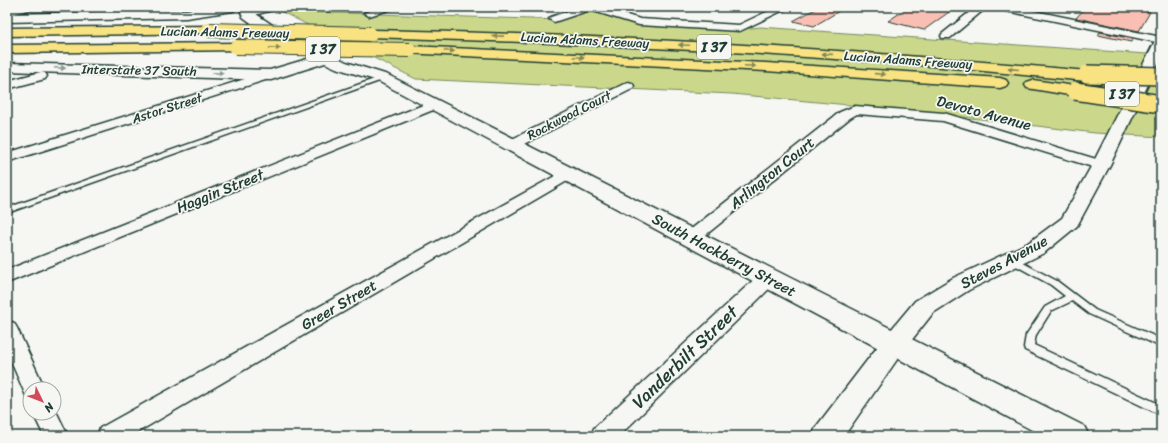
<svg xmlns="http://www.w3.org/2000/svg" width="1168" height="443" viewBox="0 0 1168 443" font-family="Sriracha,sans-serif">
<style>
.green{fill:#cbd88b;stroke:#758a60}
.building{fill:#f9bfb3;stroke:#1f3d34}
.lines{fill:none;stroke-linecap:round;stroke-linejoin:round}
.service-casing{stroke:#1f3d34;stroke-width:3}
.minor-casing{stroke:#1f3d34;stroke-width:3}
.tertiary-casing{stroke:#1f3d34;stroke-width:3}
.secondary-casing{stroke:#1f3d34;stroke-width:3}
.motorway-casing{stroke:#1f3d34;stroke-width:3}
.service{fill:#f6f6f2;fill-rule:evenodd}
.minor{fill:#f6f6f2;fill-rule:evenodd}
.tertiary{fill:#f6f6f2;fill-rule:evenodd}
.secondary{fill:#f6f6f2;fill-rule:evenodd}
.motorway{fill:#f8e281;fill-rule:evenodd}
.motorway-bridge-far1-casing{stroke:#1f3d34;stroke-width:16;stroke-linecap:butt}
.motorway-bridge-casing{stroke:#1f3d34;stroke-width:20;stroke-linecap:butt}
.motorway-bridge-far1{stroke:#f8e281;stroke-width:14}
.motorway-bridge{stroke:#f8e281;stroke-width:17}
.oneway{fill:#818757}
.oneway2{fill:#8a9a93}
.labels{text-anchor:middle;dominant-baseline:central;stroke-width:3.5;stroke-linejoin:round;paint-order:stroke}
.far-street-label{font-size:13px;fill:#1f3d34;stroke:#f6f6f2}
.shield{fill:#f6f6f2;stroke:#60746d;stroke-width:1}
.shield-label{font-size:14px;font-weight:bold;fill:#1f3d34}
.street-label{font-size:15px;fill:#1f3d34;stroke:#f6f6f2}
.near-street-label{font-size:18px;fill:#1f3d34;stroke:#f6f6f2}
</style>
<rect width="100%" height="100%" fill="#f6f6f2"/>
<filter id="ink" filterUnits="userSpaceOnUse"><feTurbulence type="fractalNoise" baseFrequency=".025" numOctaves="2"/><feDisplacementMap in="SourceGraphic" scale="8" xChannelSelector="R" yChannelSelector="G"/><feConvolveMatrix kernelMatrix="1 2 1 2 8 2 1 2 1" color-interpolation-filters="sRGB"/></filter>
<g filter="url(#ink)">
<path class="green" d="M590,10l47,14 26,3 72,3 25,-3 401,28v82l-66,-4 -182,-22 -181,-17 -316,-15 -136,-68 282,9z"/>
<path class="building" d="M819,7h27l-32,19 -21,-5z
M909,7h47l-32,23 -36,-9z
M1086,7h63l-3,4 4,1 -11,19 -63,-13z
M1100,32l33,7 -2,3 -33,-7z"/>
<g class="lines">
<defs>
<path id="service" d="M383,76l2,1v2l-378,134v-5z
M1012,257l45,24 38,29 66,29v8l-72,-33 -17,-13 -21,10 -15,24 -2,10 127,60v10l-136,-65 -1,-3 2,-12 19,-28 20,-11 -14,-11 -42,-23 -1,-2z"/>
<path id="minor" d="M17,7h18l-2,2 -26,6v-6z
M262,7h16l-2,2 -29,8 -5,-3 2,-2z
M379,7h15l-2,2 -23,7 -5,-3z
M580,7h20l40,12 99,6 38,-18h13l-50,24 -101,-6 -49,-15 -36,12 -5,-3 2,-2z
M976,7h11l-37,31h-8l-1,-2 1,-2z
M996,7h19l146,30v6l-160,-33z
M271,71l6,4 -2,2 -268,85v-9z
M41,72l4,1 2,3 -2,3 -38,10v-8z
M628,82l4,1 2,3 -2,3 -116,59h-10l-2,-3 2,-3z
M433,101l5,1 1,3 -1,3 -431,175v-13z
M855,106l89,7 162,49 2,3 -2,3h-10l-153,-47 -86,-7 -7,4 -153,124 -6,1 -6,-1 -3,-4 3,-4 155,-122z
M569,169l5,2 3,3 -3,3 -443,259h-34l3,-8 464,-257z
M768,272l7,1 3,5 -3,5 -156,153h-28l3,-8 167,-155z
M7,320l7,3 3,5 28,61h-15v8l-4,-1 -19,-44z
M54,407l14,29h-24l-11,-23h21z"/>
<path id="tertiary" d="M1161,39v18l-51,108 -33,61 -33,27 -75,37 -36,23 -30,38 -59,85h-32l4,-9 69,-90 30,-36 38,-23 75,-35 34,-25 30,-53 62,-122 2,-3z"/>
<path id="secondary" d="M208,7h43l2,5 18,12 75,38 42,13 696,351 5,10h-46l-665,-355 -42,-13 -11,-5 -54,17 -264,-9v-8l263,7 44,-13 -53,-27 -18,-13 -4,-10 -6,4 -47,7 -179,4v-8l179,-4z"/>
<path id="motorway" d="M208,26l5,1 2,3 -2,3 -206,3v-8z
M375,30c238,5 475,19 712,41l5,2 3,3 -3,3 -5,2 -177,-17 -178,-12 -179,-9 -183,-6 -2,-3 2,-3z
M236,43l5,1 2,3 -2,3 -234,3v-8z
M410,46l356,17 234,15 6,2 2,3 -2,3 -6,2 -234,-17 -361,-18 -2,-3 2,-3z
M1033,80l42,6 6,2 2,3 -2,3 -6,2 -48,-8 -2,-3 2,-3z"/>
</defs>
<use href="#service" class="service-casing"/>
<use href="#minor" class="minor-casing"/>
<use href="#tertiary" class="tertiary-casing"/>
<use href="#secondary" class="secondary-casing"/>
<use href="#motorway" class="motorway-casing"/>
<use href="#service" class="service"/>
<use href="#minor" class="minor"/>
<use href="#tertiary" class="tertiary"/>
<use href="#secondary" class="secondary"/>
<use href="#motorway" class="motorway"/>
<defs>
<path id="motorway-bridge-far1" d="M208,30l162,4
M236,47l174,3"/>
<path id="motorway-bridge" d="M1087,74l74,2
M1075,91l86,13"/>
</defs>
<use href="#motorway-bridge-far1" class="motorway-bridge-far1-casing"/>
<use href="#motorway-bridge" class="motorway-bridge-casing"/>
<use href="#motorway-bridge-far1" class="motorway-bridge-far1"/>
<use href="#motorway-bridge" class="motorway-bridge"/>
</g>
<defs><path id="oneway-solid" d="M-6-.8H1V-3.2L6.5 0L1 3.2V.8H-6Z"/></defs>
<g class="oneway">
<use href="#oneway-solid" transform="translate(498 36) rotate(-179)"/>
<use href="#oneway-solid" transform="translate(684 45) rotate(-177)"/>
<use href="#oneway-solid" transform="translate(275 48) rotate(1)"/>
<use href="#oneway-solid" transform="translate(449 51) rotate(2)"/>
<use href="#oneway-solid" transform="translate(827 54) rotate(-176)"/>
<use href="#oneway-solid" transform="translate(579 57) rotate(2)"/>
<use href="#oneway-solid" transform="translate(750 66) rotate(3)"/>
<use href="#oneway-solid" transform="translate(1013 69) rotate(-175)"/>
<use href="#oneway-solid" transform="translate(880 74) rotate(4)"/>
</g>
<g class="oneway2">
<use href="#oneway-solid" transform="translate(60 68) rotate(2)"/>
<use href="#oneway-solid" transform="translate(218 73) rotate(3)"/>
</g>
</g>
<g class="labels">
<g class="far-street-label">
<text transform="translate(225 32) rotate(1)">Lucian Adams Freeway</text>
<text transform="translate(585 40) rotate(3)">Lucian Adams Freeway</text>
<text transform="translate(908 60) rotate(4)">Lucian Adams Freeway</text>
<text transform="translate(139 70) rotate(1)">Interstate 37 South</text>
<text transform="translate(167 108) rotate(-18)">Astor Street</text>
<text transform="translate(569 115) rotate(-27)">Rockwood Court</text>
</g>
<g class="shield">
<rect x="697" y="35" width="34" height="24" rx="3"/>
<rect x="306" y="37" width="34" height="24" rx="3"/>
<rect x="1105" y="82" width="34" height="24" rx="3"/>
</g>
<g class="shield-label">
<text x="714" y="47">I 37</text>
<text x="323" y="49">I 37</text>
<text x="1122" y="94">I 37</text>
</g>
<g class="street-label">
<text transform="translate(984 113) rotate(15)">Devoto Avenue</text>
<text transform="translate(772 173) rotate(-39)">Arlington Court</text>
<text transform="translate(220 191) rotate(-22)">Haggin Street</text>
<text transform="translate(724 255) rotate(28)">South Hackberry Street</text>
<text transform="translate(1004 262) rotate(-28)">Steves Avenue</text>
<text transform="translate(339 305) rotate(-30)">Greer Street</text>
</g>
<g class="near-street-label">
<text transform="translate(685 357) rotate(-44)">Vanderbilt Street</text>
</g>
</g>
<rect width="1168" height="443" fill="none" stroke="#f6f6f2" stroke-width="24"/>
<rect x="12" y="12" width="1144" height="419" fill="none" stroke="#1f3d34" stroke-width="1.5" filter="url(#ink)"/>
<g transform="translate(42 401) rotate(133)"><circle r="19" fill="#f6f6f2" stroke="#a0aca6"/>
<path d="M0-3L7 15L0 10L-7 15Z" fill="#d1495b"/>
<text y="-6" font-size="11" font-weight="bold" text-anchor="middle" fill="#1f3d34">N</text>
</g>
</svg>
